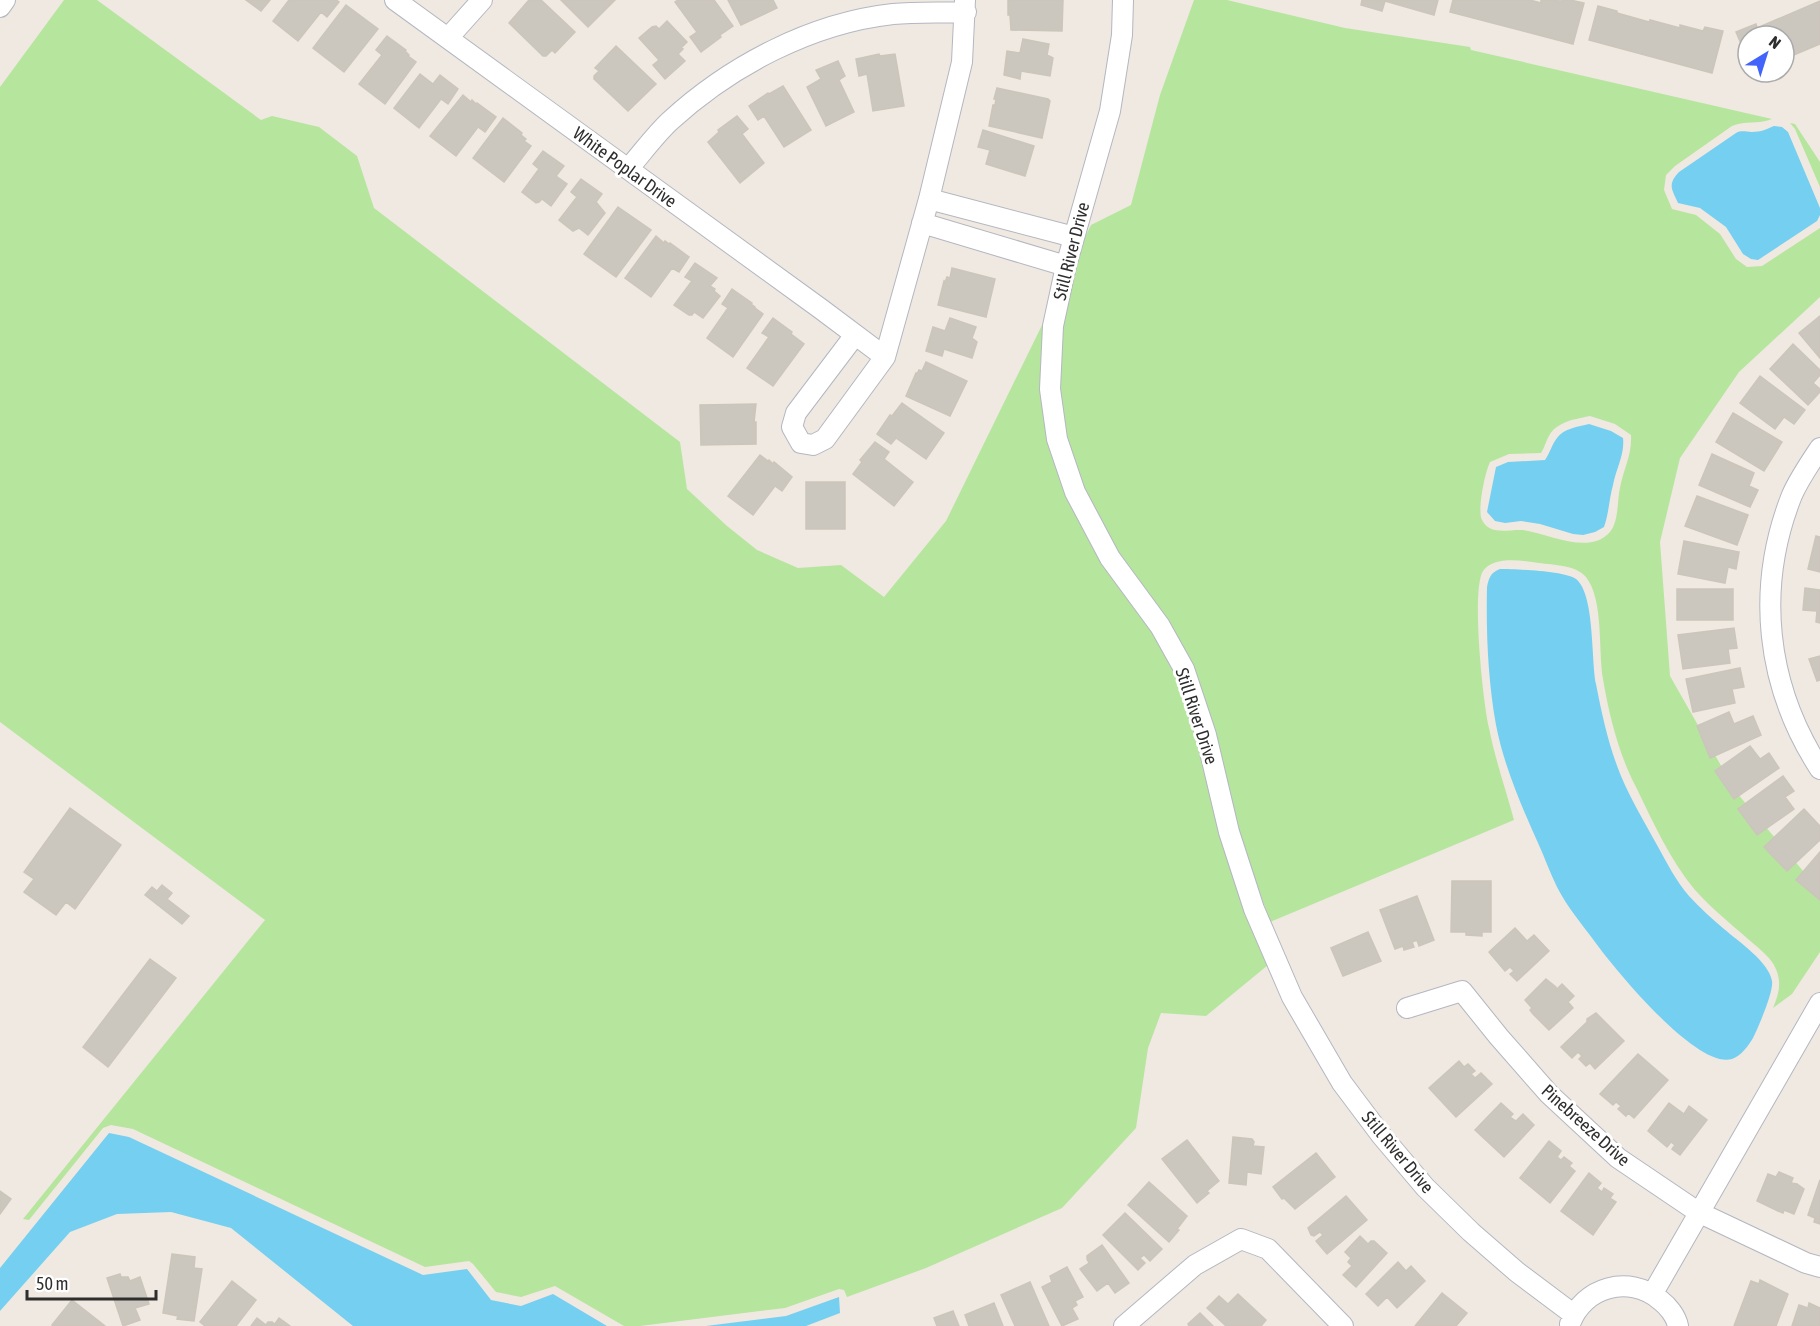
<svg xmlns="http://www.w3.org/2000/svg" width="1820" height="1326" viewBox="0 0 1820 1326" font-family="'Asap Condensed',sans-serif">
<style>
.green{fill:#b6e59e;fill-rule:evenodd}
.water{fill:#75cff0}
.building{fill:#cbc7bf;stroke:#cbc5ba;stroke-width:1.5}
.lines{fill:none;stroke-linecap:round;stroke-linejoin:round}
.minor-casing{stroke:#b4b7c1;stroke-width:22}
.minor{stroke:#fff;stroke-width:20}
.labels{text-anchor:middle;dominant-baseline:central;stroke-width:6;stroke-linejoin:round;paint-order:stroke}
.street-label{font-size:18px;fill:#2e2e2e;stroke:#fff}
</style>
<rect width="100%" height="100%" fill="#efe9e1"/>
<path class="green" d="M64,0h33l164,120 11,-4 47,11 38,29 17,52 306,234 7,47 40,37 30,24 41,18 43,-3 43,32 62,-76 99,-202 -4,73 7,51 18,54 35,66 51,69 24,42 92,291 -62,51 -45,-3 -13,35 -12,80 -74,80 -136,60 -79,29 -3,-7 -5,-1 -54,19 -145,18h-16l-69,-40 -34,11 -25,-5 -23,-28 -4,-3 -44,6 -292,-138 -22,-4 -8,3 -74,92 -6,-1 242,-299 -265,-198v-635z
M1194,0h33l118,28 125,19 1,3 301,69c-15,6 -26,1 -40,7l-57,40 -9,9 -2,15 8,19 24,6 24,19 16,25 11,8 15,-1 58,-38v69l-81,75 -59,86 -20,84 10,134 66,116 84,99v61l-28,42 -19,14c7,-16 9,-28 1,-43 -6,-10 -17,-18 -26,-26 -18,-16 -37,-31 -53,-49 -25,-30 -42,-68 -59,-103 -17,-32 -27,-72 -33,-108 -5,-28 1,-79 -17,-102 -10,-12 -32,-12 -47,-14 -15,-2 -45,-8 -56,8 -12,19 0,132 6,157 6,31 17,62 25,92l-244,102 -32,-94 -22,-96 -23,-67 -25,-45 -50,-68 -35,-64 -17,-52 -7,-48 4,-62 12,-58 6,-23 10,-20 40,-20 29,-110zM1590,416l25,8 16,11c1,21 -7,32 -11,53 -3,13 -1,33 -10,44 -21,24 -62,1 -87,-2 -14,-1 -33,6 -41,-10 -5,-9 3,-48 8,-58l19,-8 32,-1c4,-6 5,-13 9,-19 9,-13 26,-15 40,-18z
M1790,123l5,1 25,38v25l-25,-58z"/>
<path class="water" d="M1774,126l8,1 6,5 32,76v7l-3,6 -59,39 -7,-1 -8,-5 -17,-27 -26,-19 -22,-5c-6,-14 -11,-18 1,-31l57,-39c6,-3 9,-1 16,-1 9,0 15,-3 22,-6z
M1589,424l22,7 12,7c2,16 -7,31 -10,47 -4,14 -4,28 -9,42l-9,5 -12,3 -10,-1 -33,-10 -19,-3 -16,2 -10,-2 -8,-9 9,-45 12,-5 37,-2c5,-7 7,-16 12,-22 7,-10 21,-11 32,-14z
M1500,569c15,0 65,2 76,10 19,15 15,81 20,105 6,31 13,63 25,92 10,24 24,47 36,69 10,18 19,36 32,51 11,12 23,23 35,33 14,12 45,33 48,52 2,10 -14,47 -19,57 -4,7 -12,18 -21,21 -35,11 -118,-91 -137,-117 -13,-18 -28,-35 -38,-55 -7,-14 -12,-29 -19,-44 -17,-38 -34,-77 -42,-118 -8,-45 -10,-92 -9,-138 2,-9 3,-14 13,-18z
M109,1133l20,4 294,138 44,-6 24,31 30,6 32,-12 54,32h-254l-122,-98 -60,-16 -54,2 -47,18 -70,79v-43z
M839,1297l1,16 -34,13h-100l80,-10z"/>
<path class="building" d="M246,0h24l-9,11z
M289,0h47l3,2 -12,15 -6,-5 -23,29 -25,-20z
M529,0h12l34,32 -20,21 -3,-3 -6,6h-3l-34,-33z
M561,0h54l-27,27z
M678,0h36l19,26 -13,9 1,2 -20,15 -11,-15 7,-5 -22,-30z
M728,0h45l4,8 -36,17z
M1008,0h55l-1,31 -51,-1 -1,-15h-2z
M1362,0h76l-4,15 -49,-14 -3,10 -21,-6z
M1453,0h77l11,3v-3l21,1v-1h8l14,3 -11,41 -123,-32z
M1820,1v43l-36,15v-23h-36v24l-12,-28 20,-8 1,4z
M346,5l32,24 -34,43 -31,-24z
M1598,6l19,5v2l32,9 1,-2 30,8v-3l23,6 2,-4 18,4 -11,42 -123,-33z
M667,21l20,21 -6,6 2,1 -5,5 7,7 -20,18 -12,-14 6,-5 -20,-22 13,-11 4,-1 3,3z
M387,36l19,14 -1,1 4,4 -1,1 8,6 -31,42 -26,-20 23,-29 -6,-5z
M1023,39l26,5 -2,11 6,3 -3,18 -29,-5 -1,8 -16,-4 3,-24 13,2z
M616,46l40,38 -28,27 -34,-32v-3l5,-5 -4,-3z
M879,54l1,2 15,-2 9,52 -31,5 -6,-37 -8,2 -3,-17z
M838,61l7,15 -6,4 15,32 -28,14 -19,-39 14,-8 -5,-9z
M420,74l13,10 7,-9 18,14 -10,15 -7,-5 -22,29 -25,-20z
M783,86l28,44 -27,17 -20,-31 -6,4 -9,-14 19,-13 1,1z
M997,88l51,11 2,2 -8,37 -53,-12 4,-21h2l1,-6h-2z
M463,95l8,7 1,-2 4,4 1,-1 19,14 -11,15 -7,-5 -22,29 -26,-20z
M737,116l11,13 -6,5 22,29 -24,20 -32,-41 11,-10 -1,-2z
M503,118l19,15 -1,2 5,4 -2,2 7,5 -27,36 -31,-24z
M983,130l51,16 -9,30 -39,-12 4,-14 -12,-3z
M543,151l21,15 -8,10 11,8 -16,22 -9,-7 -3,3 -3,1 -14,-11 17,-23 -6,-5z
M581,179l21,15 -6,8 9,11 -17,22 -9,-7 -6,3 -14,-11 18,-23 -6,-5z
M618,207l33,23 -35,47 -32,-23z
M656,236l8,7 1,-2 4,3 1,-1 19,14 -10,15 -7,-4 -21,29 -26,-19z
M695,263l22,15 -7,8 5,3 -1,2 6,5 -17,22 -9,-6 -2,3h-3l-15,-10 18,-24 -7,-4z
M952,268l43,11 -9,38 -48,-12 6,-24 1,1 2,-5 3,1z
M732,289l20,14 -1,1 4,3v1l8,6 -30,43 -26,-19 21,-30 -6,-4z
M1820,316v42l-21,-25z
M773,318l19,14 -1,2 13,10 -31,42 -26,-18 22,-31 -7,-4z
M950,318l26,9 -4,11 5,4 -5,16 -28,-9 -2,7 -16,-5 7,-24 12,4z
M1793,344l27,26v5l-7,8 7,6v3l-12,13 -38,-36z
M926,362l41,19 -17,35 -44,-20 10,-23 1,1 2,-4 3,1z
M1760,376l45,34 -11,14 -10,-7 -9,12 -35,-26z
M902,403l42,30 -18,26 -30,-21 -5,6 -14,-10 13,-19 2,1z
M756,404l-2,18h2v22l-55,1 -1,-40z
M1733,413l49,29 -18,29 -48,-29z
M875,442l14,10 -5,7 29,23 -19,24 -41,-32 9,-12 -2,-2z
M1712,454l42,19 -5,13 9,4 -8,17 -51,-22z
M760,455l8,6 1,-1 4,4 1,-2 18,15 -10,14 -7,-5 -22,29 -25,-19z
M806,482h39v47h-39z
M1697,496l51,19 -11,30 -52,-19z
M1816,536l4,1v35l-12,-3z
M1684,541l55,11 -3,17 -8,-2 -3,16 -47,-9z
M1805,588l15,2v33l-4,-1 1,-11 -14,-1z
M1677,589h56v31h-56z
M1734,628l3,20 -9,1 2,14 -47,6 -5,-34z
M1820,656v24l-3,1 -8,-22z
M1740,668l4,19 -12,2 3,14 -42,9 -7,-33z
M1729,712l5,12 19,-8 8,19 -51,23 -13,-32z
M1750,746l10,13 9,-6 10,15 -45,31 -19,-28z
M1783,776l11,15 -9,6 9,12 -37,26 -19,-26z
M70,808l51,37 -46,64 -9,-7 -10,13 -32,-23 10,-13 -10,-7z
M1804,809l16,17v14l-33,31 -23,-24z
M1820,852v48l-24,-20z
M1452,881h39v51h-9v4l-16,-1v-3h-15z
M162,885l10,8 -5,6 22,17 -7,8 -37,-29 7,-8 5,4z
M1417,896l17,44 -15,6 -2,-6 -5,2 2,5 -10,3 -1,-4 -8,3 -15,-39z
M1515,928l12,13 7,-6 15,16 -32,30 -7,-7 4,-3 -4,-4 -5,4 -16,-19z
M1368,932l13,29 -38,15 -12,-28z
M150,959l26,19 -68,89 -25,-20z
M1546,979l10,8v3l6,-6 12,12 -6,6 5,6 -24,22 -16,-16 -3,-4 2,-2 -7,-8z
M1596,1013l28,28 -29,28 -5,-6 -4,3 -7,-7 3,-3 -4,-4 -6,6 -11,-11 26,-25v-3z
M1638,1054l30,26 -34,38 -6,-5 -2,3 -8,-7 3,-3 -5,-4 -3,3 -13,-11z
M1459,1061l5,6 4,-3 7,7 -4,3 4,4 6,-5 11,11 -36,33 -27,-29z
M1501,1103l12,11 -3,3 6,4 7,-7 11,11 -30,32 -29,-27z
M1669,1103l15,11 5,-8 18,14 -27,35 -8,-6 3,-4 -4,-3 -4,5 -19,-16z
M1233,1137l19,2 2,3 -1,4 11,1 -3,27 -14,-2 -1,13 -17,-2z
M1187,1140l32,41 -12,10 2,2 -12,10 -35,-44z
M1549,1141l12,10 -4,6 4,3 3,-3 8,6 -3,3 6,5 -25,32 -30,-25z
M1316,1153l19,24 -40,32 -11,-11 -2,1 -9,-12z
M1779,1172l14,6 -2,5 6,1 7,5 -10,25 -10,-4 -1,3 -5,-2 -21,-10 11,-27 8,3z
M1589,1173l12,10 -4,5 5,4 2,-4 9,6 -3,4 6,4 -23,33 -32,-24z
M1820,1180v44l-6,-2 1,-4 -7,-3z
M1149,1182l38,34 -10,13 2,1 -10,12 -41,-37z
M0,1191l11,8 -11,15z
M1346,1196l21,24 -40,34 -11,-13 7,-6 -3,-3 -6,4 -3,-1 -3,-7z
M1125,1213l37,36 -12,12 -6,-6 -4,3 5,5 -7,7 -35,-35z
M1360,1236l8,8 3,-3h3l13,12 -31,34 -13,-12 9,-9 -4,-4 3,-4 -6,-6z
M1102,1245l27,38 -14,10 -7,-10 -11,8 -17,-22 9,-6 -2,-4v-3z
M172,1254l23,3 -1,11 8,1 -8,52 -17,-2 1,-3 -15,-3z
M1398,1262l8,9 5,-5 14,15 -28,27 -10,-11 -9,9 -12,-12z
M1067,1267l16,30 -8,4 2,4 -5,3 6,11 -16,7 -20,-39 10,-5 -2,-6z
M120,1274l1,3h7l2,4 10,-4 9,27 -14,4 5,12 -17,6 -16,-48z
M1760,1280l28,14 -12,32h-42l17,-45 8,3z
M232,1281l24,19 -20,26h-31l-5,-4z
M1030,1282l19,44h-34l-14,-31z
M1442,1293l25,20 -11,13h-41z
M1238,1294l28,26 -5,6h-35l-19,-18 12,-12 9,8z
M72,1300l33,26h-51l-2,-1z
M994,1303l9,23h-34l-4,-11z
M1809,1303l11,5v18h-28l7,-21 9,3z
M953,1311l6,15h-22l-3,-8z
M1200,1313l13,13h-24l-1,-2z
M257,1318l9,7 2,-3h4l3,2 4,-6 11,8h-39z"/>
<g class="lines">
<defs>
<path id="minor" d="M395,0l426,309 64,48
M1123,0l-1,35 -12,76 -44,155 -13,60 -3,63 7,50 18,53 35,66 50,68 24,43 22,66 23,97 25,77 38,88 50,86 39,52 44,52 46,45 46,40 56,42
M0,7l5,-7
M448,38l34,-38
M628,169c14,-16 27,-34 42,-48 60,-55 141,-98 223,-107 24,-2 49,-1 73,-2
M929,199l145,38
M922,223l144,43
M855,335l-59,78 -4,14 9,16 12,2 12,-6 60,-82 44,-158 33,-137 3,-62
M1820,448c-10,15 -21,31 -28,47 -37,93 -26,191 28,274
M1407,1008l55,-17 37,46 50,57 69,64 80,54 108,51 14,4
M1653,1293l167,-290
M1570,1324c13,-37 59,-50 90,-24 8,6 16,16 18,26
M1124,1326l71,-61 46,-26 27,10 75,77"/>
</defs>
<use href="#minor" class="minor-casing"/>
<use href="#minor" class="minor"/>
</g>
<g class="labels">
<g class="street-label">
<text transform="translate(625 167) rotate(36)">White Poplar Drive</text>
<text transform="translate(1071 251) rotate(-76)">Still River Drive</text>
<text transform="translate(1197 716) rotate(72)">Still River Drive</text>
<text transform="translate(1586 1125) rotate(42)">Pinebreeze Drive</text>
<text transform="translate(1398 1152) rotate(50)">Still River Drive</text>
</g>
</g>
<g transform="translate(1766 54) rotate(38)"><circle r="28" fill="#ffffff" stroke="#ababab" stroke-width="1.5"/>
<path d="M0-4.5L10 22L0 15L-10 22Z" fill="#4264fb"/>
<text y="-9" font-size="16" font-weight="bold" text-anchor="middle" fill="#2e2e2e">N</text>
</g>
<path d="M27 1290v9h129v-9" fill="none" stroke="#2e2e2e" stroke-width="3"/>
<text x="36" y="1290" font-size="18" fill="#2e2e2e" stroke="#ffffff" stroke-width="4.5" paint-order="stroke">50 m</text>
</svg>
